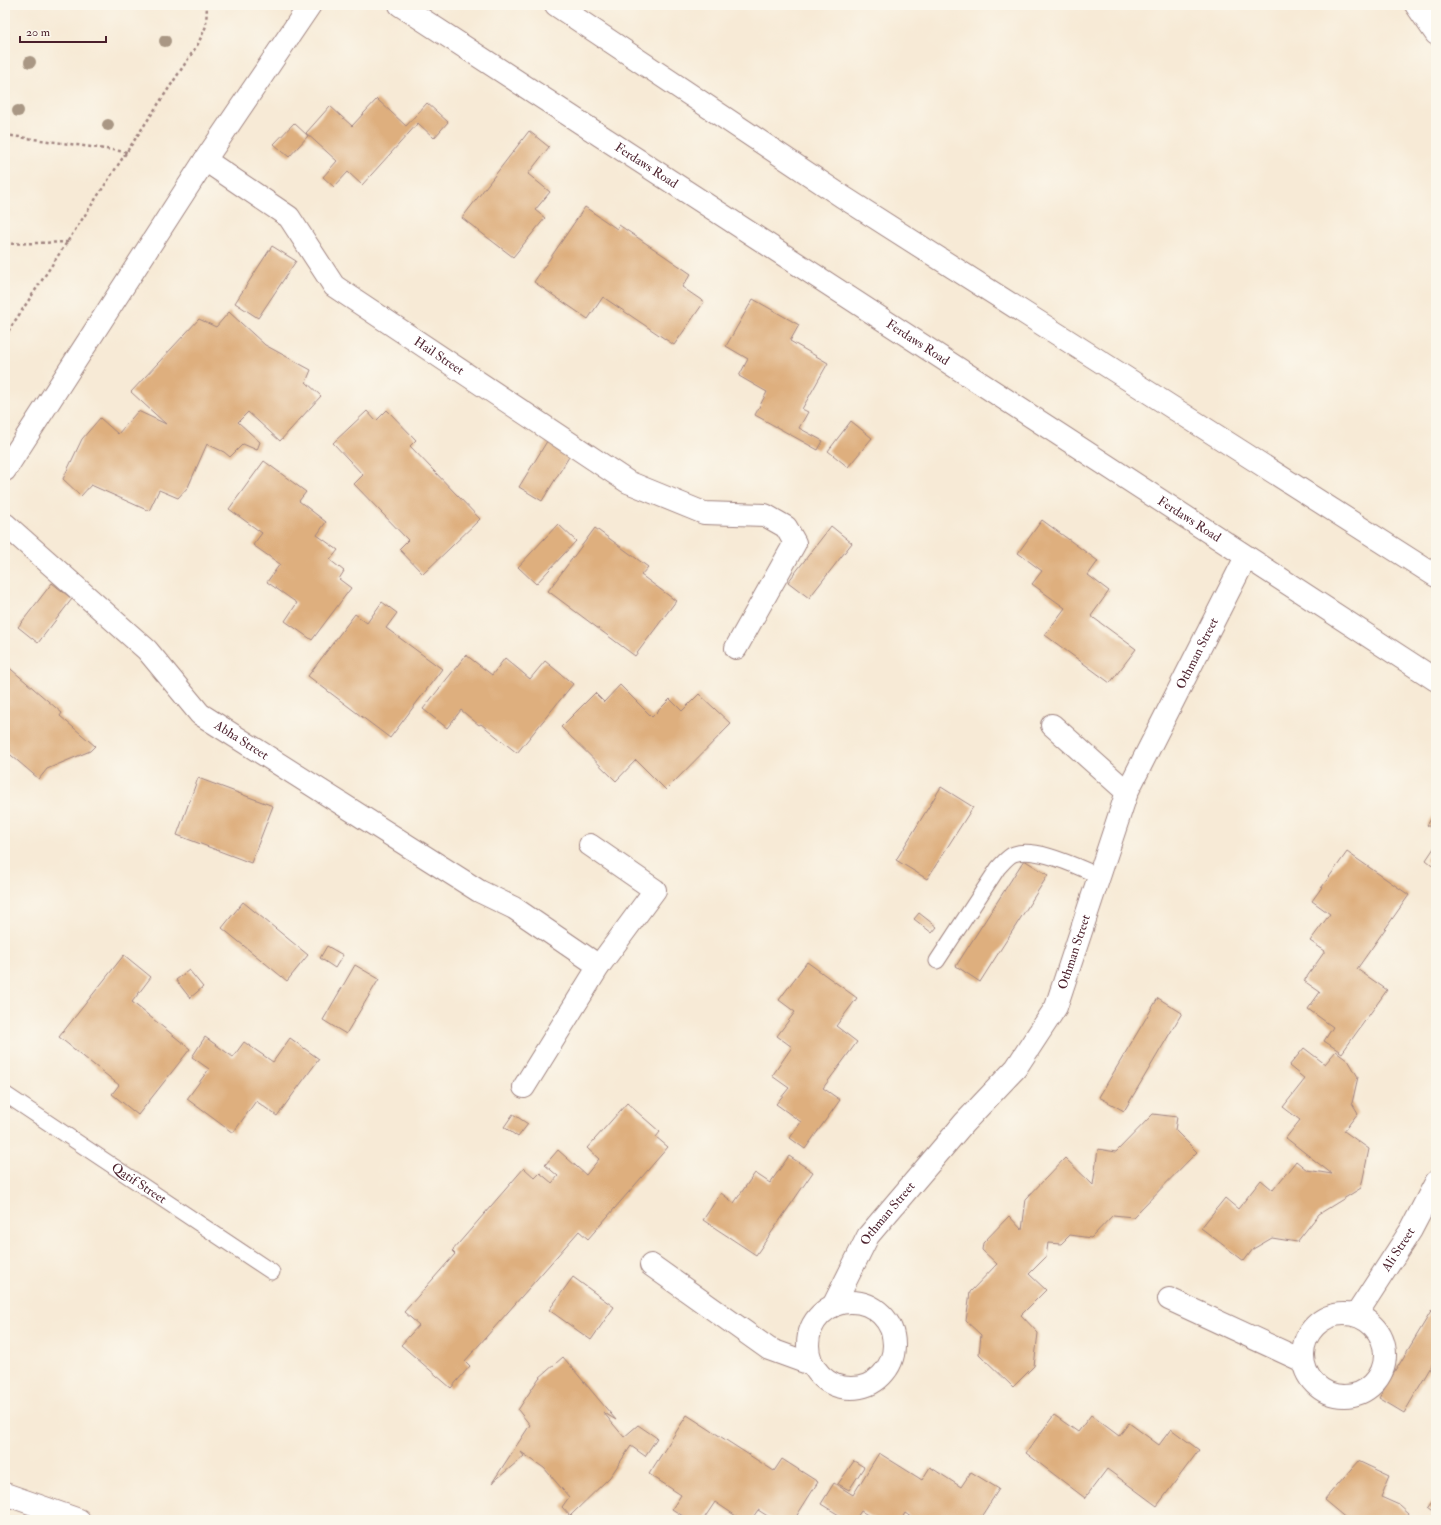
<svg xmlns="http://www.w3.org/2000/svg" width="1441" height="1525" viewBox="0 0 1441 1525" font-family="'IM FELL Double Pica',serif">
<style>
.building{fill:#deaf7e}
.lines{fill:none;stroke-linecap:round;stroke-linejoin:round}
.service-casing{stroke:#a08480;stroke-width:17}
.minor-casing{stroke:#a08480;stroke-width:24}
.tertiary-casing{stroke:#a08480;stroke-width:24}
.path{stroke:#a08480;stroke-width:2.5;stroke-dasharray:3 3;stroke-linecap:butt}
.service{stroke:#fff;stroke-width:15}
.minor{stroke:#fff;stroke-width:22}
.tertiary{stroke:#fff;stroke-width:22}
.tree{fill:#a99784}
.labels{text-anchor:middle;dominant-baseline:central;stroke-width:3;stroke-linejoin:round;paint-order:stroke}
.street-label{font-size:13px;fill:#4a1f2b;stroke:#fbf7ec}
</style>
<rect width="100%" height="100%" fill="#fbf7ec"/>
<filter id="ink" filterUnits="userSpaceOnUse"><feTurbulence type="fractalNoise" baseFrequency=".025" numOctaves="2"/><feDisplacementMap in="SourceGraphic" scale="8" xChannelSelector="R" yChannelSelector="G"/><feConvolveMatrix kernelMatrix="1 2 1 2 8 2 1 2 1" color-interpolation-filters="sRGB"/></filter>
<filter id="wash" filterUnits="userSpaceOnUse"><feTurbulence type="fractalNoise" baseFrequency=".012" numOctaves="4" result="noise"/><feDisplacementMap in="SourceGraphic" scale="16" xChannelSelector="R" yChannelSelector="G"/><feGaussianBlur stdDeviation="0.9" result="paint"/><feColorMatrix in="noise" values="0 0 0 0 0 0 0 0 0 0 0 0 0 0 0 0 0 1.4 0 .05"/><feComposite in="paint" operator="in"/></filter>
<g filter="url(#wash)">
<rect width="100%" height="100%" fill="#f7ead6"/>
<g id="blocks">
<path class="building" d="M377,99l29,27 21,-23 21,19 -14,16 -16,-15 -56,62 -14,-13 -14,15 -11,-10 14,-16 -31,-28 24,-27 22,20z
M294,123l14,13 -19,21 -15,-13z
M529,131l20,16 -21,27 22,18 -15,18 10,8 -32,39 -51,-39z
M585,207l32,22 2,-4 72,49 -9,13 22,15 -30,43 -71,-48 -15,22 -54,-37z
M272,246l24,15 -38,57 -23,-15z
M753,299l46,26 -9,16 38,22 -26,46 6,3 -9,16 24,13 -5,9 -63,-35 12,-23 -28,-16 9,-17 -22,-13z
M229,312l36,33 46,25 -5,12 15,14 -41,45 -32,-29 -10,10 22,20 -3,8 -14,-6 -13,13 -6,-5 -17,-8 -19,43 -10,11 -19,-8 -10,21 -58,-26 -10,11 -18,-17 19,-40 18,-21 18,16 20,-23 28,13 -35,-32 68,-73 17,8z
M387,410l29,30 -6,6 70,73 -57,55 -24,-25 9,-9 -54,-56 9,-9 -30,-32 34,-32 9,10z
M851,421l21,17 -24,29 -20,-16z
M549,438l23,14 -30,49 -23,-14z
M264,461l42,31 -7,9 27,21 -9,13 21,15 -8,10 14,11 -5,8 12,9 -39,52 -27,-19 12,-18 -30,-21 13,-18 -27,-19 9,-12 -33,-24z
M1042,520l56,41 -10,14 21,16 -18,25 45,33 -26,34 -65,-48 20,-27 -33,-24 10,-13 -24,-18z
M558,524l18,17 -40,43 -18,-17z
M831,526l21,17 -43,55 -21,-16z
M595,528l53,39 -7,8 35,26 -41,55 -87,-65z
M52,583l20,16 -34,44 -20,-16z
M382,602l15,11 -11,15 56,41 -52,69 -82,-62 47,-62 12,9z
M466,655l26,20 13,-17 25,21 15,-18 28,23 -56,69 -36,-29 -2,1 -18,-15 -14,18 -24,-19z
M5,664l57,49 -2,3 35,30 -5,5 -43,18 -8,10 -34,-29z
M620,685l32,32 18,-18 12,12 17,-17 32,30 -65,66 -30,-30 -20,21 -55,-54 34,-34 9,9z
M198,778l75,28 -22,57 -74,-28z
M941,787l32,20 -46,72 -31,-19z
M1436,812v19l-9,-6z
M1436,845v23l-10,-8z
M1347,852l62,43 -52,74 30,21 -45,63 -18,-12 9,-14 -25,-18 12,-17 -16,-11 21,-30 -15,-10 20,-27 -18,-13z
M1024,860l24,15 -68,107 -24,-16z
M243,902l65,53 -21,26 -65,-53z
M919,913l18,14 -5,6 -18,-14z
M327,946l16,9 -8,13 -15,-10z
M124,955l27,22 -19,25 58,47 -52,66 -26,-21 7,-9 -60,-48z
M807,962l50,36 -21,28 21,16 -34,46 17,12 -35,49 -15,-11 11,-16 -25,-18 13,-16 -17,-12 20,-29 -15,-11 18,-24 -16,-12z
M355,965l24,14 -33,55 -23,-14z
M189,970l14,17 -13,11 -14,-18z
M1158,998l24,15 -58,98 -25,-14z
M205,1037l28,20 11,-15 29,20 17,-24 29,21 -42,57 -21,-15 -23,32 -46,-34 22,-30 -17,-12z
M1304,1048l21,16 11,-13 12,9 10,17 -6,26 6,10 -14,18 25,18 -8,39 -42,26 -22,28 -25,-4 -19,11 -9,12 -43,-33 24,-30 13,11 23,-29 12,10 23,-29 11,9 25,4 -46,-36 14,-18 -17,-13 22,-28 -16,-13z
M627,1103l33,29 -4,5 12,10 -80,92 -9,-8 -114,130 5,5 -19,22 -50,-43 18,-20 -15,-13 51,-58 -3,-3 72,-83 11,10 5,-5 12,10 6,-7 -13,-11 13,-15 28,25 13,-16 -12,-11z
M513,1114l15,10 -10,13 -14,-10z
M1153,1114l24,3 -2,13 22,22 -64,65 -20,-2 -22,23 -21,-3 -9,9 -13,-1 -2,14 -17,17 17,16 -25,25 17,18 -4,33 -21,21 -34,-33 2,-19 -15,-14 4,-29 27,-28 -15,-14 1,-7 26,-27 13,14 4,-31 39,-41 28,27 5,-36 18,3z
M789,1156l24,16 -57,83 -53,-35 18,-27 13,10 21,-30 15,10z
M573,1277l41,30 -23,33 -42,-30z
M1432,1310l4,2v46l-32,55 -25,-15z
M563,1357l53,63 -13,-8 21,25 14,-12 19,13 -12,18 -14,-10 -21,31 -40,39 -8,-9 7,-10 -25,-29 -23,-16 3,4 -32,27 38,-58 -12,-15 21,-32z
M687,1415l87,56 8,-12 36,23 -24,38h-20l-16,-10 -7,10h-9l-27,-18 -12,18h-14l-17,-11 9,-14 -32,-21z
M1054,1415l24,17 13,-17 28,21 10,-13 30,22 12,-16 28,21 -42,56 -50,-37 -22,29 -59,-45z
M879,1453l43,27 8,-13 31,20 10,-15 28,17 -20,31h-64l-10,-7 -4,7h-25l-15,-9 -6,9h-8l-26,-16 13,-21 19,12z
M854,1461l10,6 -15,23 -11,-6z
M1358,1461l32,15 -9,21 18,8 9,8 -4,7h-56l-24,-20z
M1436,1497v16l-8,-6z"/>
</g>
</g>
<g filter="url(#ink)">
<use href="#blocks" fill-opacity="0" stroke="#a08480" stroke-width="1"/>
<g class="lines">
<defs>
<g id="service">
<path d="M937,961l61,-93c5,-5 10,-12 16,-14 23,-8 65,14 86,22"/>
<path id="s1" d="M5,1094l267,178"/>
</g>
<g id="minor">
<path d="M556,5l287,192 593,379"/>
<path d="M1416,5l20,29"/>
<path id="s2" d="M205,160l84,57 45,69 294,196 76,31 61,2 21,12 9,16 -59,105"/>
<path id="s3" d="M5,524l142,126 53,64 279,177 35,17 85,58"/>
<path d="M1052,725l75,67"/>
<path d="M524,1087l75,-121 56,-76 -65,-45"/>
<path d="M651,1265l118,84 44,16"/>
<path d="M1169,1299l134,62"/>
<circle cx="851" cy="1345" r="43"/>
<path id="s4" d="M833,1306l35,-70 96,-113 52,-55 40,-61 71,-215 119,-235"/>
<circle cx="1344" cy="1355" r="41"/>
<path id="s5" d="M1356,1315l55,-85 25,-48"/>
</g>
<g id="tertiary">
<path id="s6" d="M400,5l1036,675"/>
<path d="M5,470l200,-310 105,-155"/>
<path d="M5,1494l74,26"/>
</g>
</defs>
<use href="#service" class="service-casing"/>
<use href="#minor" class="minor-casing"/>
<use href="#tertiary" class="tertiary-casing"/>
<path class="path" d="M5,46l3,-8 -1,-33
M5,135l122,17
M5,244l63,-2
M5,336l193,-292 8,-18 1,-21"/>
<use href="#service" class="service"/>
<use href="#minor" class="minor"/>
<use href="#tertiary" class="tertiary"/>
</g>
<g class="tree">
<circle cx="165" cy="41" r="6"/>
<circle cx="30" cy="62" r="6"/>
<circle cx="18" cy="111" r="6"/>
<circle cx="108" cy="125" r="6"/>
</g>
</g>
<g class="labels">
<g class="street-label">
<text stroke="none"><textPath href="#s6" startOffset="294">Ferdaws Road</textPath></text>
<text stroke="none"><textPath href="#s6" startOffset="618">Ferdaws Road</textPath></text>
<text stroke="none"><textPath href="#s2" startOffset="310">Hail Street</textPath></text>
<text stroke="none"><textPath href="#s6" startOffset="942">Ferdaws Road</textPath></text>
<text stroke="none"><textPath href="#s4" startOffset="757">Othman Street</textPath></text>
<text stroke="none"><textPath href="#s3" startOffset="322">Abha Street</textPath></text>
<text stroke="none"><textPath href="#s4" startOffset="433">Othman Street</textPath></text>
<text stroke="none"><textPath href="#s1" startOffset="161">Qatif Street</textPath></text>
<text stroke="none"><textPath href="#s4" startOffset="108">Othman Street</textPath></text>
<text stroke="none"><textPath href="#s5" startOffset="78">Ali Street</textPath></text>
</g>
</g>
<rect width="1441" height="1525" fill="none" stroke="#fbf7ec" stroke-width="20"/>
<path d="M20 36v6h86v-6" fill="none" stroke="#4a1f2b" stroke-width="2"/>
<text x="26" y="36" font-size="12" fill="#4a1f2b" stroke="#fbf7ec" stroke-width="3" paint-order="stroke">20 m</text>
</svg>
